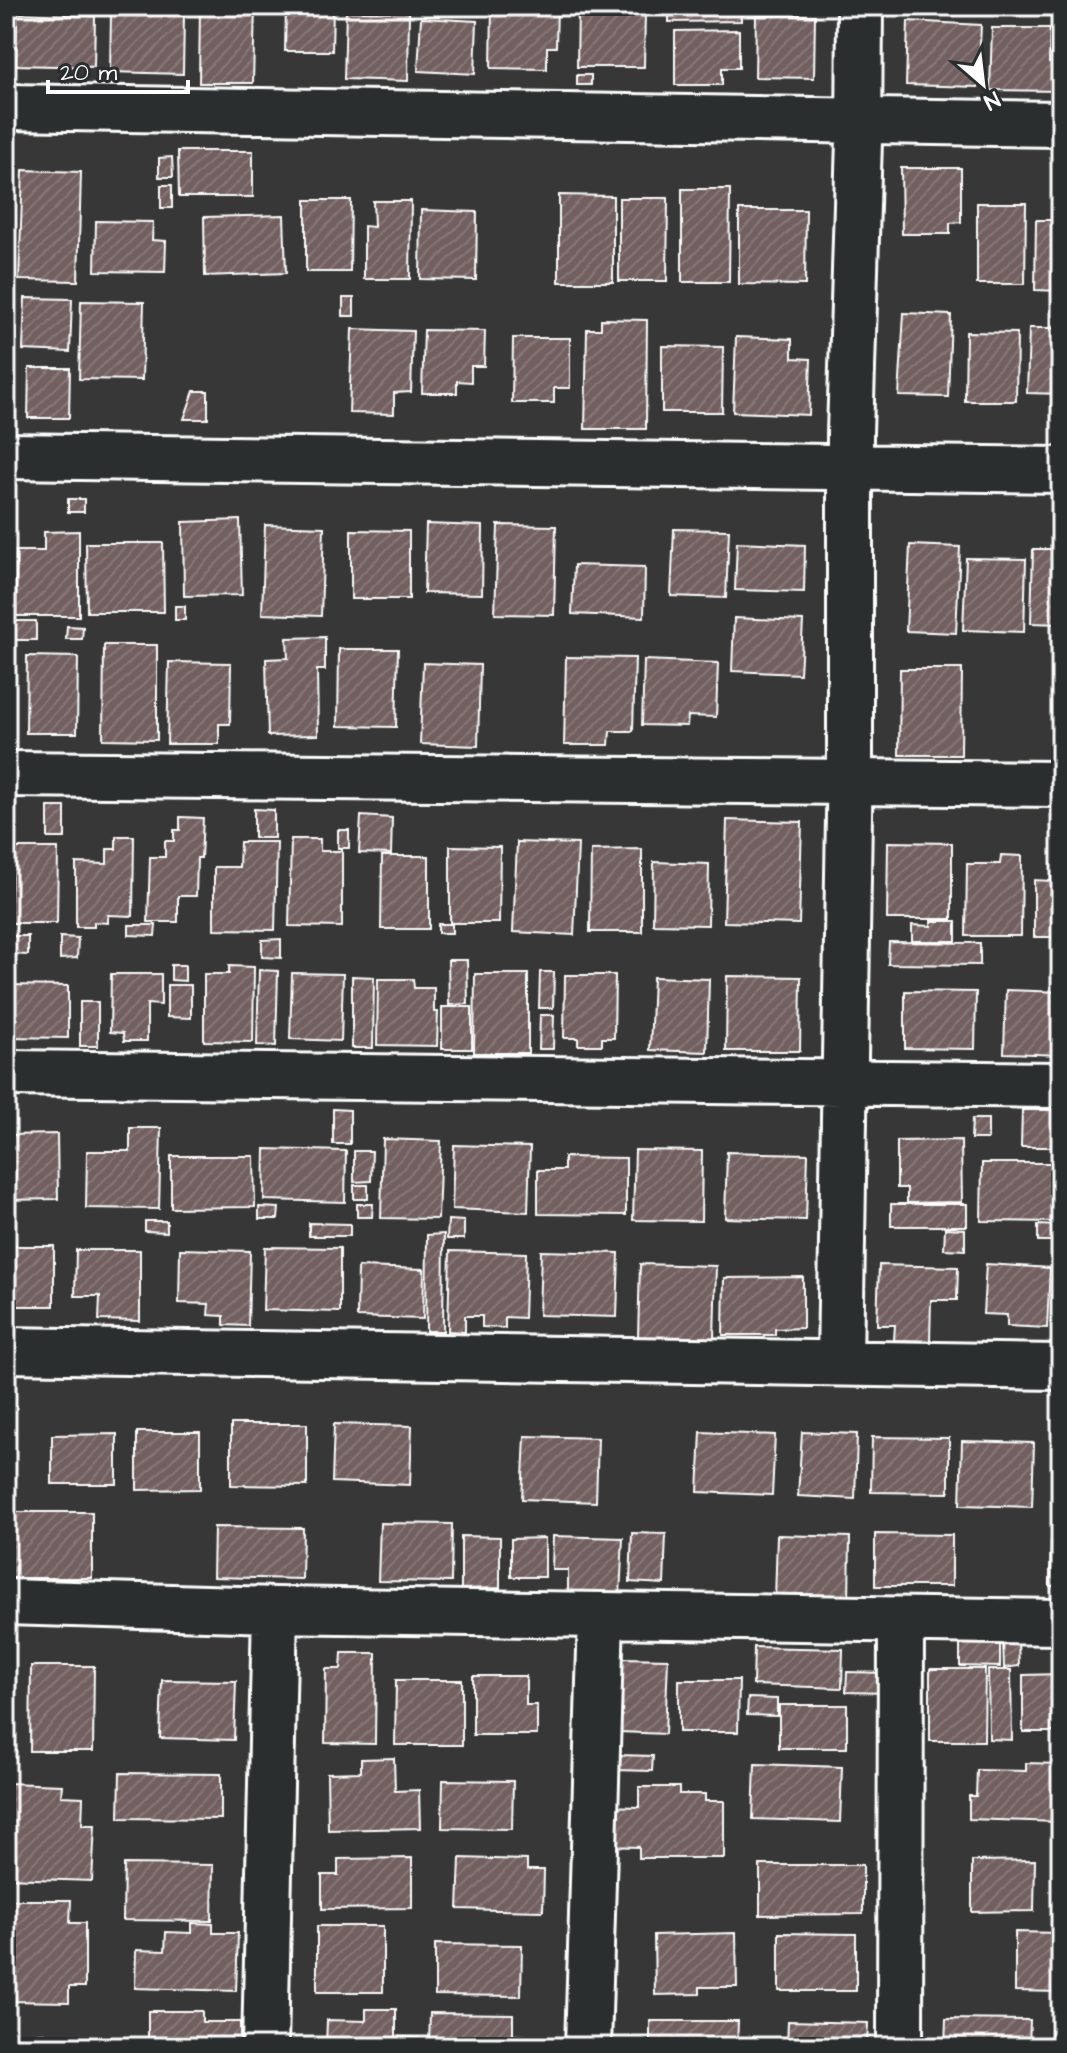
<svg xmlns="http://www.w3.org/2000/svg" width="1067" height="2053" viewBox="0 0 1067 2053" font-family="'Architects Daughter',sans-serif">
<style>
.building{fill:url(#building-hatch);stroke:#fff;stroke-width:2}
.lines{fill:none;stroke-linecap:round;stroke-linejoin:round}
.minor-casing{stroke:#fff;stroke-width:50}
.minor{stroke:#2a2d2e;stroke-width:44}
</style>
<defs>
<pattern id="building-hatch" width="6" height="6" patternUnits="userSpaceOnUse" patternTransform="scale(2)"><rect width="6" height="6" fill="#725f5f"/><path d="M-1 1l2-2M0 6l6-6M5 7l2-2" fill="none" stroke="#877777"/></pattern>
</defs>
<rect width="100%" height="100%" fill="#383738"/>
<filter id="ink" filterUnits="userSpaceOnUse"><feTurbulence type="fractalNoise" baseFrequency=".0125" numOctaves="2"/><feDisplacementMap in="SourceGraphic" scale="16" xChannelSelector="R" yChannelSelector="G"/><feConvolveMatrix kernelMatrix="1 2 1 2 8 2 1 2 1" color-interpolation-filters="sRGB"/></filter>
<g filter="url(#ink)">
<path class="building" d="M200,6h55l-2,77h-54z
M286,6h47l-1,45h-47z
M492,6h65l-1,41h-9v22l-56,-1z
M669,6h72v15l-72,1z
M578,9l67,2 -1,56h-67z
M346,11l63,1 -1,69 -64,-2z
M17,13l78,3 -1,51 -78,-2z
M111,13l73,1 -1,60 -73,-2z
M756,15h59l-1,63 -59,-1z
M421,18l56,3 -2,53 -57,-3z
M908,21l73,4 -3,62 -72,-2z
M992,28h58l-1,35h12v28l-71,-1z
M739,30v38h-17v17h-47v-54z
M577,75h14v10h-14z
M178,151h75v46h-74z
M172,157l1,20h-14v-19z
M901,168h60v54l-11,1v11h-48z
M23,170l58,2 -3,109 -59,-1z
M161,185h11v23h-11z
M682,189h48l-1,93h-47z
M559,195l54,1v86h-54z
M619,198h49l-1,83h-48z
M306,200h45l-1,72h-44z
M373,201h38l-1,78h-46v-53l10,1z
M977,203h49l-1,81h-48z
M421,210l56,2 -1,68 -56,-1z
M739,210h67l-1,75 -66,-1z
M284,215l2,58 -81,3 -1,-59z
M1036,220h25v71l-26,-1z
M96,221l57,1 -1,18 14,1 -1,31 -70,-1z
M25,298l47,1 -2,53 -47,-2z
M343,298h11v18h-11z
M81,301l63,1 -2,78 -63,-1z
M904,313l47,2 -3,82 -49,-1z
M601,319l46,1 -1,109h-61l2,-100h14z
M1029,328h32v66l-34,-1z
M352,329l61,2 -2,61 -17,1v21l-45,-1z
M424,330l61,1 -1,35h-13v16l-14,-1v12h-35z
M966,332l51,1 -1,68h-51z
M736,337l56,2v19l19,1 -2,56 -76,-3z
M513,338h57v50h-16v15h-42z
M662,346l61,1 -1,65h-60z
M29,368h41l-1,50h-41z
M194,391h14v28h-24z
M68,499h16v13h-16z
M240,520l2,75 -58,1 -1,-74z
M426,524l57,2 -1,68 -58,-1z
M265,525l59,2 -3,89 -59,-2z
M498,525l58,1 -2,89 -59,-1z
M674,529l55,1 -3,68 -55,-2z
M351,530l58,1v68h-58z
M79,531v85h-63v-65h28v-19z
M737,542l68,3 -1,47 -69,-2z
M86,543h77l1,69h-77z
M910,545l50,2 -4,86 -50,-2z
M1033,549h28v75l-30,-1z
M966,558l60,1 -2,73 -61,-2z
M574,565l71,2 -1,50 -72,-3z
M175,606h10v14h-10z
M734,618l69,3 -3,53 -68,-3z
M6,621h30v19h-30z
M67,626l16,1 -1,12h-16z
M325,637v33h-8l1,65 -50,1 -2,-77 22,-1 -1,-20z
M104,645h53v95l-54,-1z
M339,649h59l-2,78 -58,-1z
M27,656l51,1 -1,76h-51z
M566,657l69,1 -2,73h-23l-1,14h-45z
M644,660l74,3 -2,54 -28,-1 -1,10 -45,-1z
M169,662l62,1 -1,61h-11v20h-52z
M423,663l57,2 -2,81 -58,-2z
M900,669h62l-1,86h-62z
M48,807h17v31h-17z
M254,809l20,1v28h-20z
M361,816l31,2 -1,36 -32,-1z
M180,817l23,1 -2,40h-4l-1,38h-18v26h-30l2,-65h15v-16h9v-11h6z
M727,820l75,2 -3,102 -75,-2z
M338,830h11v18h-11z
M116,836h18l-1,80 -25,-1v8l-14,-1v5h-18v-64l31,1v-15h9z
M291,839h29v12h22v76l-53,-1z
M240,842h37l-2,88 -61,-1v-62h25z
M517,842l61,2 -4,91 -61,-3z
M888,842l64,1v76h-65z
M450,846l50,1 -1,76h-49z
M12,848h46l-1,75h-51v-27h5z
M642,849v83h-52l1,-82z
M1001,855l21,1 -1,80h-55l1,-72h33z
M382,856h47v73h-48z
M654,862l55,2 -1,61 -55,-1z
M1051,877h10v60h-27v-57l17,1z
M931,921h25v20h-44v-16l19,1z
M438,924h14v9h-14z
M129,925h27l-1,11 -26,-1z
M6,936h22v19l-22,-1z
M60,937l18,1 -1,20 -17,1z
M281,939v19l-19,-1v-17z
M889,942l91,1v22l-92,-1z
M448,960h19l1,44 -19,1z
M171,965h14v16l-14,-1z
M229,966l25,1 -1,75 -49,-1v-67h25z
M259,970l19,1 -2,75 -19,-1z
M540,972h14l-1,36h-14z
M292,973l51,1 -2,67 -51,-2z
M111,974h50v31l-14,-1v37h-23l-1,-8 -13,-1z
M475,974h53v79h-54z
M565,975h50l-1,63h-12v7h-24v-7h-14z
M352,976l22,1 -1,71h-21z
M727,976l74,1 -1,74h-74z
M653,977l56,2 -2,73 -57,-2z
M378,979h35l1,9h20v24h4l-1,34 -60,-1z
M6,985l62,1v52l-62,-1z
M167,985h24v33l-24,-1z
M1006,990l55,2v63l-57,-2z
M905,991l71,1 -1,57 -70,-1z
M80,1002h18v44h-18z
M442,1007h30v42h-30z
M540,1015h14l-1,34h-14z
M333,1109l17,1v34h-17z
M1022,1110h38v37h-39z
M972,1119h16v20h-17z
M130,1128h31l-2,81 -73,-1 1,-57h43z
M57,1134l1,65 -52,1v-65z
M383,1139l58,2 -3,78 -57,-1z
M961,1140l1,62 -55,1v-15h-10v-47z
M454,1145l76,2 -2,65 -76,-3z
M265,1149l81,2 -1,51 -81,-2z
M635,1150l67,1 -1,70 -68,-1z
M354,1151h18l-1,30 -17,1z
M727,1152l81,2 -2,66 -81,-2z
M171,1156h83l1,51 -84,1z
M564,1157l62,1v57l-88,-1v-44h26z
M982,1163h75l-1,59 -75,-1z
M354,1185h14v14h-14z
M357,1204h16l-1,13h-15z
M891,1204h76v22h-76z
M259,1207l20,1 -1,11h-19z
M448,1220l16,1v18h-17z
M145,1221h22v11l-22,-1z
M309,1223l41,1v12h-41z
M1038,1225l20,1 -1,15h-19z
M945,1228l20,1v21l-21,-1z
M444,1234l-1,97h-17l1,-96z
M6,1246h48v60h-48z
M265,1247l75,1v64l-77,-2z
M180,1249l70,2 -2,75 -24,-1v-9l-16,-1 1,-11 -30,-1z
M76,1250h64v71l-41,-1 1,-24h-25z
M450,1251l76,2 -2,65 -19,-1v11l-23,-1v-11h-17v16l-17,-1z
M541,1251l78,2 -2,64 -78,-2z
M640,1264l76,2 -2,73 -76,-2z
M986,1264l64,4 -3,60 -40,-2v-11l-24,-1z
M879,1265l79,2 -1,33h-26l-1,41 -36,-1 1,-15h-18z
M358,1267l66,2 -1,50 -66,-2z
M803,1277v51l-28,1v6h-52l1,-57z
M231,1424h76v62l-76,-1z
M334,1424l78,2 -2,59 -78,-3z
M137,1432h63v57l-63,1z
M701,1432l74,3 -3,60 -74,-3z
M802,1432l55,2 -2,65 -57,-3z
M117,1434v50h-65v-49z
M525,1436l73,2 -2,64 -74,-3z
M872,1437l77,1v55l-78,-1z
M962,1441l72,2 -2,64 -72,-2z
M6,1512h86v66h-86z
M380,1523l72,1 -1,58 -73,-1z
M214,1527l89,1 -1,51 -89,-2z
M632,1533l34,1 -2,50 -34,-2z
M875,1534l77,1v51h-77z
M777,1535l73,2 -1,65 -74,-2z
M461,1536l39,1v51l-39,1z
M553,1536l70,2 -3,57 -52,-1v-24h-16z
M545,1538v39h-34v-38z
M1051,1541h10v46l-11,-1z
M1003,1641h15l1,25 -15,2z
M960,1642h40v25l-40,-1z
M754,1647l89,2 -1,39 -89,-3z
M342,1653h34l-1,91 -50,-1 1,-74h15z
M622,1658l46,1 -3,75 -45,-2z
M31,1666h63l-1,85h-63z
M930,1669h55l-1,72h-54z
M988,1670h23l1,70 -23,-1z
M847,1672l40,1v20l-41,-1z
M1061,1674v58h-38v-57z
M473,1676h53v29h11v30h-64z
M162,1680l74,1 -2,59 -74,-2z
M396,1680h66v65h-67z
M679,1680h60l-1,52h-59z
M748,1698l29,1v17l-30,-1z
M779,1705h68v43h-68z
M617,1755l36,1 -1,15 -36,-1z
M394,1758l1,33 24,-1 1,38 -92,2 -1,-57 34,-1v-13z
M1026,1763l34,1 -2,58 -89,-3v-23h7l1,-26 49,1z
M755,1764l87,3 -2,55 -87,-3z
M120,1773l101,1v45l-102,-1z
M443,1780l70,1 -1,48 -70,-1z
M6,1783l56,2 -1,11 22,1 -1,28h13l-3,56 -86,-3z
M639,1787h40v7h26v7h19v57h-85v-11l-34,-1v-40l34,1z
M412,1858v50l-90,1v-34h16v-16z
M460,1858l67,2v10h17l-1,41 -85,-2z
M1035,1860l-1,51 -62,1v-51z
M124,1864l89,1 -1,56 -89,-1z
M760,1865h103v49l-103,1z
M6,1900h65l-1,23h15v64h-16v15l-63,-1z
M192,1923l21,1v9h25l-2,58 -101,-3 1,-38 29,1 1,-19 26,1z
M317,1926h66v66h-66z
M1015,1932l44,1 -1,59 -43,-1z
M736,1933l1,54h-37v7l-45,1 -1,-60z
M779,1933l77,1v57h-77z
M435,1944l87,1 -1,51 -86,-1z
M366,2009h30v28l22,1 -1,9h-91l1,-27 39,1z
M148,2011h54v11h38v24l-92,1z
M430,2013l83,1v21l14,1v11h-98z
M946,2019l84,1 -1,27h-84z
M650,2021h88l-1,26h-87z
M788,2021l80,2 -1,24h-80z
M44,2033v14h-38v-13z"/>
<g class="lines">
<defs>
<path id="minor" d="M6,107l1055,17
M6,456l1055,14
M6,774l1055,10
M6,1073l1055,12
M6,1350l1055,17
M840,1362l10,-607v-322l9,-293 1,-134
M6,1602l269,8 786,12
M265,2047l10,-437
M588,2047l13,-431
M900,2047l1,-427"/>
</defs>
<use href="#minor" class="minor-casing"/>
<use href="#minor" class="minor"/>
</g>
</g>
<rect width="1067" height="2053" fill="none" stroke="#2a2d2e" stroke-width="32"/>
<rect x="16" y="16" width="1035" height="2021" fill="none" stroke="#fff" stroke-width="3" filter="url(#ink)"/>
<g transform="translate(983 84) rotate(152)" stroke="#2a2d2e" stroke-width="6" paint-order="stroke">
<path d="M0-6L14 30L0 20L-14 30Z" fill="#ffffff"/>
<text y="-12" font-size="22" font-weight="bold" text-anchor="middle" fill="#ffffff">N</text>
</g>
<path d="M48 80v12h140v-12" fill="none" stroke="#ffffff" stroke-width="4"/>
<text x="60" y="80" font-size="24" fill="#ffffff" stroke="#2a2d2e" stroke-width="6" paint-order="stroke">20 m</text>
</svg>
